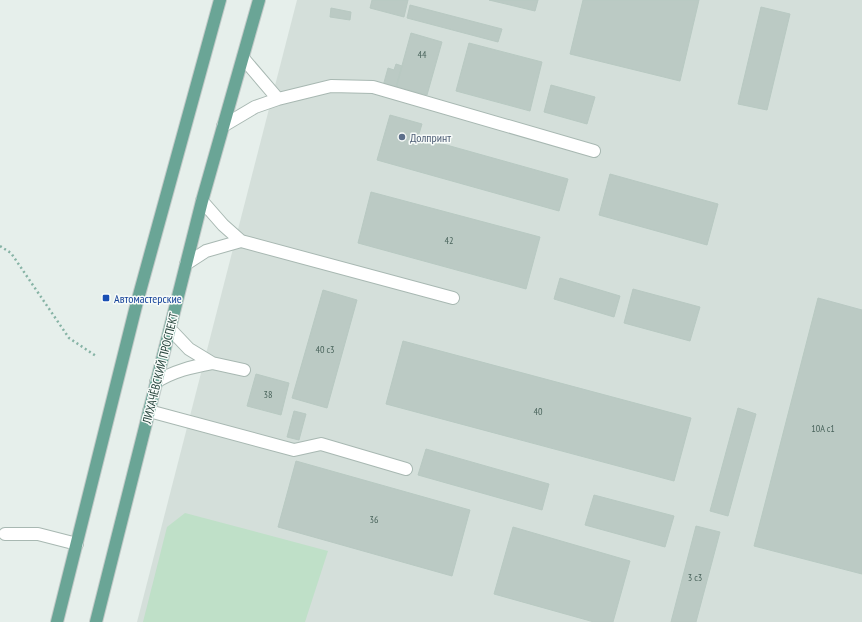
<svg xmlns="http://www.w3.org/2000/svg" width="862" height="622" viewBox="0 0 862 622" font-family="'PT Sans Narrow',sans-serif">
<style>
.built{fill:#d4dfda}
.green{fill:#bfe0c8}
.building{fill:#bbcac4;stroke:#b8c9c2}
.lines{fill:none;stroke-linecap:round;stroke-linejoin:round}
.minor-casing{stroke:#a8b8b2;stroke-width:14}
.major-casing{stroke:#c2cac8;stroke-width:14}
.path{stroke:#86b3a5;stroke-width:2.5;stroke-dasharray:2 3;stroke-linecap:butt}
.minor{stroke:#fff;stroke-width:12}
.major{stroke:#6aa596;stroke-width:12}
.service-dot{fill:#5c6f8a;stroke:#f7fbf9;stroke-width:1.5}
.transit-dot{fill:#1a4fb4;stroke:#f7fbf9;stroke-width:1.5}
.labels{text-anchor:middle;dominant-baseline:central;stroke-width:3;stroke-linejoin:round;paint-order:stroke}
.number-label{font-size:10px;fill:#4a645c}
.service-label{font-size:12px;fill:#4e5e75;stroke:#f7fbf9;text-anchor:start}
.transit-label{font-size:12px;fill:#164399;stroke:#f7fbf9;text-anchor:start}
.street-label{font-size:12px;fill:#24423a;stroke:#f7fbf9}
</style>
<rect width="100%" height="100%" fill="#e6efeb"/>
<path class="built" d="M297,0h565v622h-725z"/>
<path class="green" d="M185,513l143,38 -23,71h-162l24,-95z"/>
<path class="building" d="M372,0h36l-4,17 -34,-9z
M489,0h49l-3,11z
M583,0h116l-19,81 -110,-27z
M410,5l92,24 -4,13 -91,-24z
M761,7l29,7 -23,96 -29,-6z
M331,8l20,4 -1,8 -20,-3z
M411,33l31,9 -15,53 -31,-8z
M469,43l73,19 -12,49 -74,-20z
M396,64l6,2 -6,23 -13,-3 5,-18 6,2z
M551,85l44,12 -8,27 -43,-12z
M390,115l32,9 -4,13 150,42 -9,32 -182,-51z
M610,174l108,30 -11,41 -108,-30z
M371,192l169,45 -14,52 -168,-46z
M560,278l60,18 -6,21 -60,-18z
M633,289l67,18 -10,34 -66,-18z
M323,290l34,10 -30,108 -35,-10z
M818,298l44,12v264l-108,-28z
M403,341l288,77 -17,63 -288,-77z
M256,374l33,9 -8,32 -34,-9z
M738,408l18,6 -28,102 -18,-5z
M294,411l12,3 -7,26 -12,-3z
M426,449l123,35 -7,26 -124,-35z
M296,461l174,49 -18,66 -174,-49z
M594,495l80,21 -9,31 -80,-22z
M696,526l24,6 -24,90h-25z
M513,527l117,34 -17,61h-19l-100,-28z"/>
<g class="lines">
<defs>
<path id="minor" d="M278,99l53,-13 42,1 221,64
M223,126l32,-19 23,-8 -35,-41
M241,241l212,57
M186,264l20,-13 35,-10 -18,-16 -21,-24
M212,363l32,7
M156,382c18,-11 35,-15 56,-19l-23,-14 -19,-20
M149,411l145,39 27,-6 85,25
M5,534h33l39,10"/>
<path id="major" d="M57,622l79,-316 84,-306
M96,622l106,-421 57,-201"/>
</defs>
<use href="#minor" class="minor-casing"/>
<use href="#major" class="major-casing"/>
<path class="path" d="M0,246l11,7 58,85 27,18"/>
<use href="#minor" class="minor"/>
<use href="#major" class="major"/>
</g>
<circle class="service-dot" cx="402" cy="137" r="4"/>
<rect class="transit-dot" x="102" y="294" width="8" height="8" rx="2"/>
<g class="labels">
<g class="number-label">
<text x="422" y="54">44</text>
<text x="449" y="240">42</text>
<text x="325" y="349">40 с3</text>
<text x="268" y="394">38</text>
<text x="538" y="411">40</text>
<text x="823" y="428">10А с1</text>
<text x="374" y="519">36</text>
<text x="695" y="577">3 с3</text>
</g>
<g class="service-label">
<text x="410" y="137">Долпринт</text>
</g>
<g class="transit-label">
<text x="114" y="298">Автомастерские</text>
</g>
<g class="street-label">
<text transform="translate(160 368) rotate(-76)">ЛИХАЧЁВСКИЙ ПРОСПЕКТ</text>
</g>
</g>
</svg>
